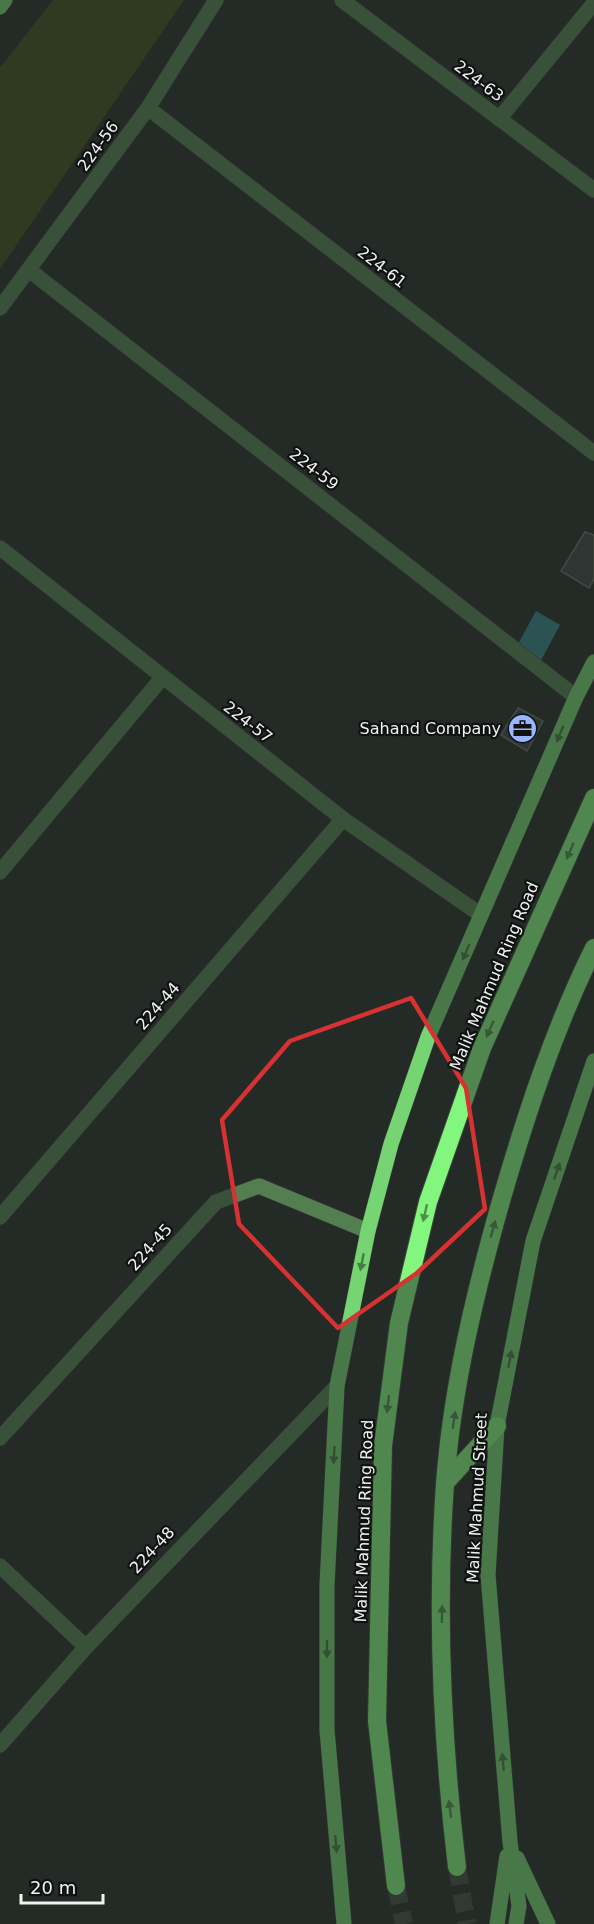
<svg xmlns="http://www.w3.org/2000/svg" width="594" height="1924" viewBox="0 0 594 1924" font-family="'DejaVu Sans',sans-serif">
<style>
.green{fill:#3f4c1b}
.water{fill:#34848d}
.building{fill:#3a4241;stroke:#67706f;stroke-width:1.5}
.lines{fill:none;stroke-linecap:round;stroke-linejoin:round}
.highway-tunnel{stroke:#424945;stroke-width:18;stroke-dasharray:18 9;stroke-linecap:butt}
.minor-casing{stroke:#404743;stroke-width:16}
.major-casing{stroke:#404743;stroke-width:16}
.highway-casing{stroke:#404743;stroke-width:20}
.minor{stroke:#537e50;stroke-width:15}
.major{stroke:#76d472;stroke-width:15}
.highway{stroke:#83f67e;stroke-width:18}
.oneway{fill:#487d46}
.oneway2{fill:#4f8f4d}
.marked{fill:none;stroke:#d73232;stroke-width:4.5;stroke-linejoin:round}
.labels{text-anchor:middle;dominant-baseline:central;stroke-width:4.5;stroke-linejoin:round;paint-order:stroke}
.street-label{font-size:16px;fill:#eef3f0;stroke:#0f1211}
.poi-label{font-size:16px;fill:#eef3f0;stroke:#0f1211;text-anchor:end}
</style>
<rect width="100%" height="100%" fill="#242b27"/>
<path class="green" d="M53,0h131l-184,269v-201z"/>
<path class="water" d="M536,611l24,14 -21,39 -22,-18z"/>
<path class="building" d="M585,532l9,3v44l-5,9 -28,-17z
M518,708l25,13 -16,30 -26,-16z"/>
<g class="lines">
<path class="highway-tunnel" d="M457,1867l10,57
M396,1886l8,38"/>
<defs>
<path id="minor" d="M342,0l252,190
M148,108l446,345
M499,119l95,-116
M29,270l547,427
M0,308l148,-200 68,-108
M0,548l343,271 138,96
M0,872l162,-194
M0,1217l343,-398
M0,1438l216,-236 43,-16 109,45
M0,1566l86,81
M0,1745l86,-98 251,-261"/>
<path id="major" d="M0,7l5,-7
M517,1858l31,66
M344,1924l-17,-194v-145l10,-199 31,-155 23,-87 37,-107 148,-340 18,-35
M497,1924l10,-68
M516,1924l3,-18 -9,-64 -22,-267 9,-149 36,-185 61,-180"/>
<path id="highway" d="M445,1483l52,-57
M457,1867c-15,-126 -21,-256 -12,-383 7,-96 30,-191 56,-283 25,-86 53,-172 93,-253
M396,1886l-19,-165 6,-275 16,-123 29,-121 54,-154 112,-250"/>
</defs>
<use href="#minor" class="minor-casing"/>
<use href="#major" class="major-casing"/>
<use href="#highway" class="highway-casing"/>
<use href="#minor" class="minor"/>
<use href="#major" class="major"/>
<use href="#highway" class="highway"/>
</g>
<defs><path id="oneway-solid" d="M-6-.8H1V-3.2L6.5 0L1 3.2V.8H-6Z" transform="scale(1.5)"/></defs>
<g class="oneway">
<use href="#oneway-solid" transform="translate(560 734) rotate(113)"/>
<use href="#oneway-solid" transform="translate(466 952) rotate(113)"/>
<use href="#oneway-solid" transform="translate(557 1171) rotate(-71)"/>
<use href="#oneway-solid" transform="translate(362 1262) rotate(101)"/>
<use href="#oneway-solid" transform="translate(510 1359) rotate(-79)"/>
<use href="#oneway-solid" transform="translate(334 1455) rotate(93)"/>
<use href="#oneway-solid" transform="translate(327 1649) rotate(90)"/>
<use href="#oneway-solid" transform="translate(503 1762) rotate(-95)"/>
<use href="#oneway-solid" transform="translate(336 1844) rotate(85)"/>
</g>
<g class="oneway2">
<use href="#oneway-solid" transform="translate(570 851) rotate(114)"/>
<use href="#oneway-solid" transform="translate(490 1029) rotate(114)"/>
<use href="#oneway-solid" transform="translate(425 1213) rotate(103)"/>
<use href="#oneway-solid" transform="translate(493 1229) rotate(-74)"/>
<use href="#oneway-solid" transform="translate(388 1404) rotate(97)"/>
<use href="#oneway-solid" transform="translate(454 1420) rotate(-82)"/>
<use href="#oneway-solid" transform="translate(442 1614) rotate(-89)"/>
<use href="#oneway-solid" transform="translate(450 1809) rotate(-97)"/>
</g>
<path d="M0 0H594V1924H0ZM411,998l55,90 19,121 -68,64 -79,55 -99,-104 -17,-104 68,-79z" fill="#242b27" fill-opacity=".55" fill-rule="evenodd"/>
<path class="marked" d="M411,998l55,90 19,121 -68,64 -79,55 -99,-104 -17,-104 68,-79z"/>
<defs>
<symbol id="office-disc" viewBox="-11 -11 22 22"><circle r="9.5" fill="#98b6fd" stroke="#0f1211"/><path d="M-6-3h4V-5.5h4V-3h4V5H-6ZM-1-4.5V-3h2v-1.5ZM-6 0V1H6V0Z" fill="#111"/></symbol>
</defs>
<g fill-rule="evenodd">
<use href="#office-disc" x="506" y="712" width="33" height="33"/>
</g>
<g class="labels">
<g class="street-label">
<text transform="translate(479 81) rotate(37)">224-63</text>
<text transform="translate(98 146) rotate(-54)">224-56</text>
<text transform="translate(382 267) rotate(38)">224-61</text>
<text transform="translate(314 469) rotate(38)">224-59</text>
<text transform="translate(248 722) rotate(38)">224-57</text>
<text transform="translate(494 976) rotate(-67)">Malik Mahmud Ring Road</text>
<text transform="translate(158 1006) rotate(-49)">224-44</text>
<text transform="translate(150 1247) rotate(-48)">224-45</text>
<text transform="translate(477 1498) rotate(-87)">Malik Mahmud Street</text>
<text transform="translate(364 1521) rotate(-88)">Malik Mahmud Ring Road</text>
<text transform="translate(152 1550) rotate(-47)">224-48</text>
</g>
<g class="poi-label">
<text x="501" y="728">Sahand Company</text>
</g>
</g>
<path d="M21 1894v9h82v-9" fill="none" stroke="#eef3f0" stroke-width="3"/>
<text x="30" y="1894" font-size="18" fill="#eef3f0" stroke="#0f1211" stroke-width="4.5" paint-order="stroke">20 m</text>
</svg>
